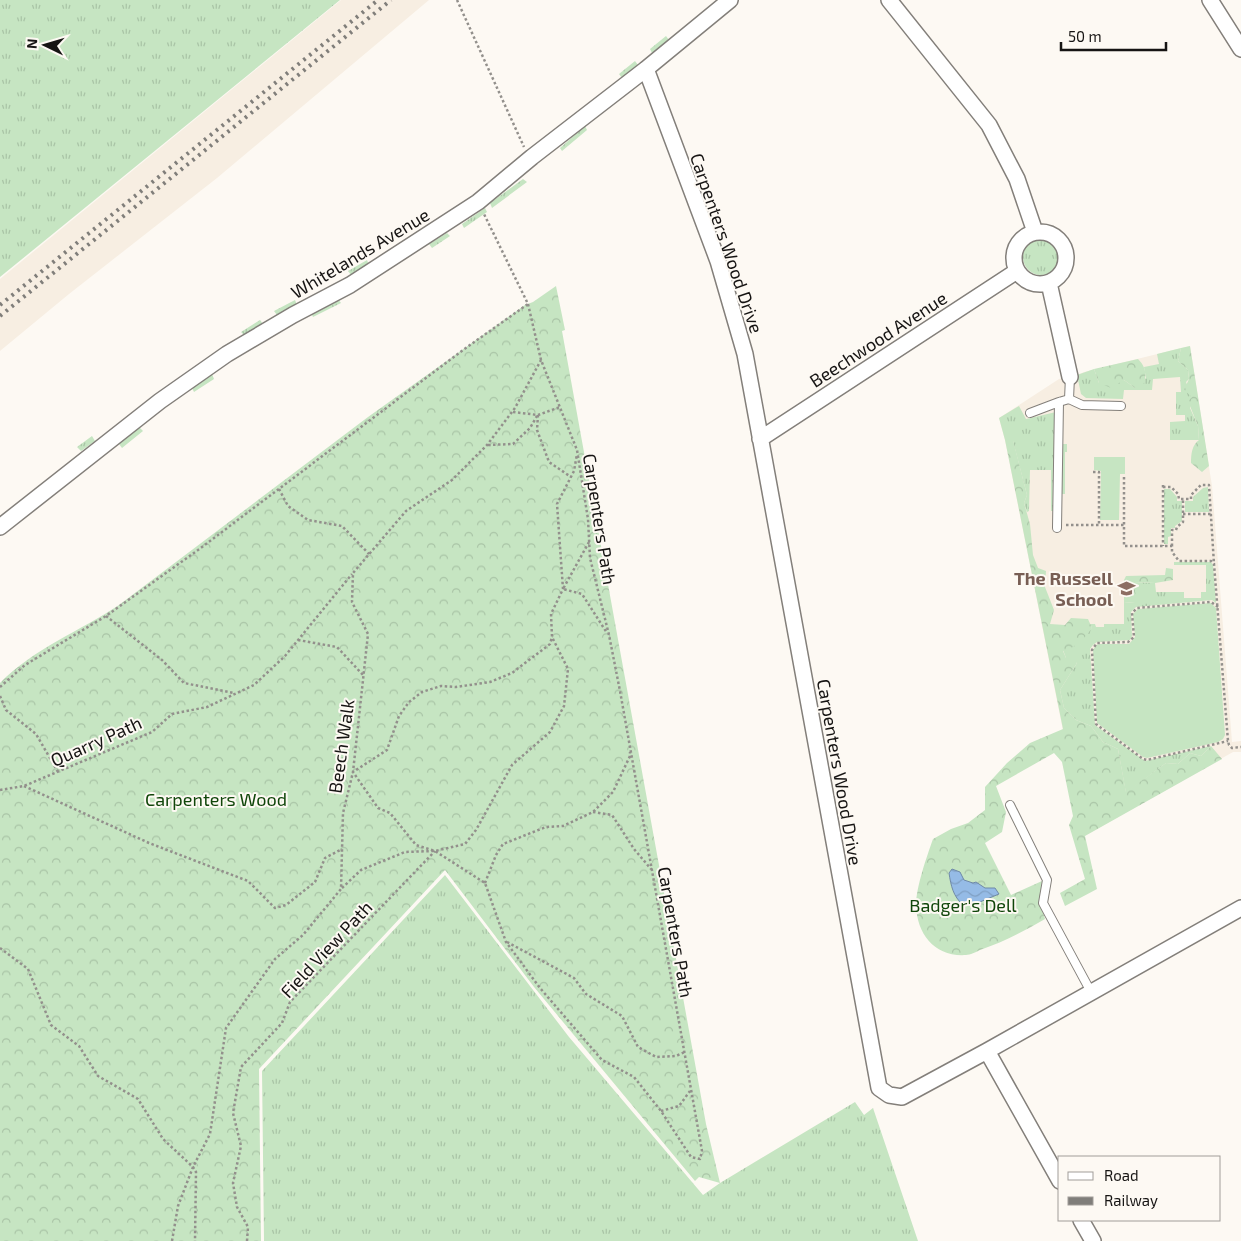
<svg xmlns="http://www.w3.org/2000/svg" width="1241" height="1241" viewBox="0 0 1241 1241" font-family="'Exo 2',sans-serif">
<style>
.built{fill:#f7eee2}
.grass{fill:url(#grass-tufts)}
.forest{fill:url(#forest-crowns)}
.garden{fill:#c6e5c2}
.water{fill:url(#water-waves);stroke:#6f89a7}
.lines{fill:none;stroke-linecap:round;stroke-linejoin:round}
.service-casing{stroke:#837f7a;stroke-width:10}
.minor-casing{stroke:#837f7a;stroke-width:18}
.path{stroke:#93908c;stroke-width:2.5;stroke-dasharray:2.5 2.5;stroke-linecap:butt}
.service{stroke:#fff;stroke-width:8}
.minor{stroke:#fff;stroke-width:15}
.rail{stroke:#807e7a;stroke-width:4;stroke-dasharray:2.5 5;stroke-linecap:butt}
.labels{text-anchor:middle;dominant-baseline:central;stroke-width:4;stroke-linejoin:round;paint-order:stroke}
.street-label{font-size:18px;fill:#161413;stroke:#fdf9f3}
.education-label{font-size:18px;font-weight:bold;fill:#785e54;stroke:#fdf9f3;text-anchor:end}
.park-label{font-size:18px;fill:#10460a;stroke:#fdf9f3}
</style>
<defs>
<pattern id="grass-tufts" width="24" height="20" patternUnits="userSpaceOnUse" patternTransform="scale(1.25)"><rect width="24" height="20" fill="#c6e5c2"/><path d="M3 7l-1-3M5 7V3M7 7l1-3M15 17l-1-3M17 17v-4M19 17l1-3" fill="none" stroke="#a9c4a6"/></pattern>
<pattern id="forest-crowns" width="20" height="18" patternUnits="userSpaceOnUse" patternTransform="scale(1.25)"><rect width="20" height="18" fill="#c6e5c2"/><path d="M2 6a3 3 0 1 1 6 0M12 15a3 3 0 1 1 6 0" fill="none" stroke="#a9c4a6"/></pattern>
<pattern id="water-waves" width="16" height="10" patternUnits="userSpaceOnUse" patternTransform="scale(1.25)"><rect width="16" height="10" fill="#95bbe6"/><path d="M0 5q4-4 8 0t8 0" fill="none" stroke="#80a0c4"/></pattern>
</defs>
<rect width="100%" height="100%" fill="#fdf9f3"/>
<path class="built" d="M341,0h88l-212,178 -148,116 -69,57v-72z
M1190,346l22,140 20,256 9,-1v11h-8l-149,84 -79,-396 -6,-22 60,-39 18,-4 7,-3z"/>
<path class="grass" d="M0,0h340l-340,277z
M666,36l3,4 -17,13 -2,-4z
M635,61l3,4 -16,13 -3,-4z
M585,126l2,4 -25,21 -2,-3z
M523,179l4,3 -35,26 -2,-5z
M485,208l2,4 -23,16 -2,-4z
M447,233l3,3 -18,12 -3,-4z
M1023 257a18 18 0 1 1 36 0a18 18 0 1 1-36 0Z
M367,260l2,5 -18,10 -3,-4z
M338,299l3,4 -28,14 -2,-4z
M295,300l2,5 -20,10 -3,-4z
M260,320l3,4 -18,12 -4,-4z
M1181,348l-3,13 10,9 1,9 -3,3 6,15 -2,11 8,18 1,14h-29v-18l15,-1v-6h-9v-23h5l-1,-15 -27,2 -1,11h-28l-1,9 -37,-1 -5,-4 -4,-19 17,-6 5,14 25,-3 11,8 11,-10 -2,-11 15,-3 -2,-10z
M212,374l2,5 -20,13 -2,-4z
M1019,406l7,13 30,-7 -1,99h-4v-41h-21l-1,41 -2,1 -3,-9 3,-8 -14,-54 -8,-1 -6,-22z
M139,427l4,4 -21,17 -3,-4z
M92,436l3,5 -14,10 -4,-4z
M1062,444h5v8h-2v42h-3z
M1208,487l1,25h-24v-11h8v-4l10,-9z
M1164,489h6l7,8v4h5v20l-7,5v2h-4v8l-3,1v7h-4z
M1174,562h37l2,3 3,38 -4,-3 -76,7 -5,5 1,24 -2,4 -33,2 -4,3 -3,4 5,76 50,36 66,-15 -10,10 -11,-3 -12,11 -12,-1 -40,30 -8,-44 -15,-7 -12,-16 -15,-6 -12,-12 -4,-18 17,-27 -11,-5 -3,-8 29,-22 -2,-4h5l1,3h8v-3h20v-21l11,-1 -1,-20 21,1 1,9h28v6h17v-6h5v-27h-32z
M445,875l124,162 134,158 17,-12 135,-81 9,13 9,-7 45,133h-654l-2,-170z"/>
<path class="forest" d="M556,286l9,44 -3,1 144,793 14,59 -21,-6 -4,4 -161,-194 -89,-117 -186,199 2,172h-261v-558c33,-34 80,-52 119,-78l249,-188 157,-112 8,-3z
M1190,346l19,120 -7,6 -11,-9c0,-9 1,-18 8,-23l-1,-14 -10,-25 4,-4 -8,-7 5,-11 -1,-9 -10,-9 3,-13z
M1138,359c9,9 9,18 4,29h-7l-11,-8 -13,8 -12,-5 -5,-14z
M1005,440h8l14,55 -3,8 6,21 3,31 5,13 8,3 -1,16 9,23 -4,14 15,1 6,-7 17,1 4,9c-8,11 -15,19 -29,23l3,7 6,-1 5,6 -17,27 4,18 12,12 15,6 12,16 15,7 8,43 40,-29 12,1 12,-11 11,3 10,-10 11,13 -137,77 12,53 -32,17 -5,-13 25,-14 -16,-54 4,-9 -11,-54 -8,-9 -58,33 10,26 -4,20 -17,11 26,52 31,-14 -2,20 5,18c-21,12 -41,23 -65,31 -4,2 -10,5 -14,5 -31,2 -49,-20 -50,-50 0,-18 11,-49 17,-66l18,-10 17,-6 17,-13v-23l22,-24 23,-20 33,-14z
M1166,568l7,1v11l-18,3 -20,-1v20l-11,1v-23l2,-4 39,-1z"/>
<path class="garden" d="M1094,457h31v17h-5l-1,46h-19l1,-49 -7,-1z
M1211,603l5,5 9,127 -2,4 -5,3 -71,16 -4,-1 -46,-34 -4,-73 3,-5 4,-1h29l6,-7 -2,-23 5,-5z"/>
<path class="water" d="M952,869l8,3 4,8 9,3 3,-1 9,6h10l4,6 -24,10 -12,1c-10,-9 -12,-19 -14,-32z"/>
<g class="lines">
<defs>
<path id="service" d="M1070,377l-1,22 13,6 39,1
M1030,413l29,-11
M1057,528l2,-126 10,-3
M1010,805l37,75 -4,23 48,89"/>
<path id="minor" d="M889,0l100,125 28,54 18,53
M1210,0l31,49
M646,69l72,192 27,93 134,734 10,7 13,2 85,-46 254,-143
M1014 258a26 26 0 1 1 52 0a26 26 0 1 1-52 0Z
M1049,283l21,94
M760,439l257,-168
M0,527l160,-126 67,-47 66,-39 57,-30 128,-83 54,-45 114,-88 84,-69
M987,1051l73,130
M1081,1220l12,21"/>
</defs>
<use href="#service" class="service-casing"/>
<use href="#minor" class="minor-casing"/>
<path class="path" d="M457,0l67,147
M528,304l13,56 36,90 11,69 2,39 19,77 11,56 82,460 -2,8 -9,-2 -30,-46 -27,-34 -32,-17 -62,-72 -34,-46 -21,-59 -50,-32 -19,-6 -26,-32 -12,-5 -25,-36 34,-22 12,-34 10,-14 13,-10 19,-6 15,1 34,-5 22,-9 38,-29 2,-7
M513,412l25,3 22,-8
M538,415l-1,15 12,32 22,15
M488,445l25,-1 17,-16 7,-12
M1093,472h6v53
M1124,477v69h48v6l7,9h32l3,3 14,177 1,4 3,3 9,-1
M1163,485v61
M1163,487h8l7,7 1,5h12v-4l10,-10h8l5,79
M279,489l9,17 20,14 34,6 27,28
M1183,514h28
M1066,525h58
M589,542l-26,47 19,5 25,39
M1172,546v-16h4l1,-3 6,-5v-23
M1218,607l-7,-5 -74,6 -5,5 2,24 -6,5 -31,1 -5,7 4,74 47,35 4,1 81,-19
M106,616l56,44 22,23 50,10
M298,640l39,7 26,28
M0,687l25,-22 81,-49 92,-66 265,-200 65,-46 -44,-90
M0,696l6,14 30,24 22,38
M24,786l125,57 99,38 27,27 11,-3 29,-23 10,-24 17,-9
M0,790l24,-4 128,-54 20,-18 35,-7 47,-22 31,-29 67,-82
M593,812l19,3 22,34 17,20
M485,883l11,-28 7,-11 43,-17 17,-1 30,-14 20,-20 17,-36v-4
M342,888l19,-18 44,-18 30,-1 30,-7 11,-14 36,-65 38,-33 14,-26 4,-37 -16,-32 -1,-23 12,-25 -6,-85 17,-33 3,-17
M507,942l67,36 12,16 36,22 16,31 18,10 20,-1 9,-4
M0,948l28,21 23,56 28,21 19,30 40,23 25,40 30,28 3,5 -1,69
M661,1111l18,-5 11,-15
M172,1241l6,-35 15,-39 17,-33 16,-106 49,-69 28,-24 38,-46 2,-76 10,-41 15,-138 -16,-32 1,-29 53,-62 46,-31 35,-35 28,-37 26,-48
M247,1241l1,-14 -11,-20 -4,-24 8,-37 -8,-33 8,-46 41,-44 8,-21 145,-151"/>
<use href="#service" class="service"/>
<use href="#minor" class="minor"/>
<path class="rail" d="M0,305l378,-305
M0,316l391,-316"/>
</g>
<defs>
<symbol id="school-bare" viewBox="-9 -9 18 18"><path d="M0-5L7-2L0 1L-7-2ZM-4 1L0 2.5L4 1V4Q0 6-4 4Z" fill="#8d6e63" stroke="#fdf9f3" stroke-width="2.5" paint-order="stroke"/></symbol>
</defs>
<g fill-rule="evenodd">
<use href="#school-bare" x="1114" y="576" width="25" height="25"/>
</g>
<g class="labels">
<g class="street-label">
<text transform="translate(727 243) rotate(71)">Carpenters Wood Drive</text>
<text transform="translate(360 253) rotate(-31)">Whitelands Avenue</text>
<text transform="translate(878 339) rotate(-33)">Beechwood Avenue</text>
<text transform="translate(600 519) rotate(81)">Carpenters Path</text>
<text transform="translate(96 741) rotate(-24)">Quarry Path</text>
<text transform="translate(341 746) rotate(-82)">Beech Walk</text>
<text transform="translate(840 772) rotate(80)">Carpenters Wood Drive</text>
<text transform="translate(676 932) rotate(80)">Carpenters Path</text>
<text transform="translate(326 949) rotate(-47)">Field View Path</text>
</g>
<g class="education-label">
<text x="1113" y="578">The Russell<tspan x="1113" dy="21">School</tspan></text>
</g>
<g class="park-label">
<text x="216" y="799">Carpenters Wood</text>
<text x="963" y="905">Badger's Dell</text>
</g>
</g>
<rect x="1058" y="1156" width="162" height="65" fill="#fdf9f3" stroke="#a19d99"/>
<rect x="1068" y="1172" width="25" height="8" fill="#ffffff" stroke="#a19d99"/>
<text x="1104" y="1181" font-size="15" fill="#161413">Road</text>
<rect x="1068" y="1197" width="25" height="8" fill="#807e7a" stroke="#a19d99"/>
<text x="1104" y="1206" font-size="15" fill="#161413">Railway</text>
<g transform="translate(45 45) rotate(275)" stroke="#fdf9f3" stroke-width="4" paint-order="stroke">
<path d="M0-4L9 19L0 12L-9 19Z" fill="#161413"/>
<text y="-8" font-size="14" font-weight="bold" text-anchor="middle" fill="#161413">N</text>
</g>
<path d="M1061 42v8h105v-8" fill="none" stroke="#161413" stroke-width="2.5"/>
<text x="1068" y="42" font-size="15" fill="#161413" stroke="#fdf9f3" stroke-width="4" paint-order="stroke">50 m</text>
</svg>
